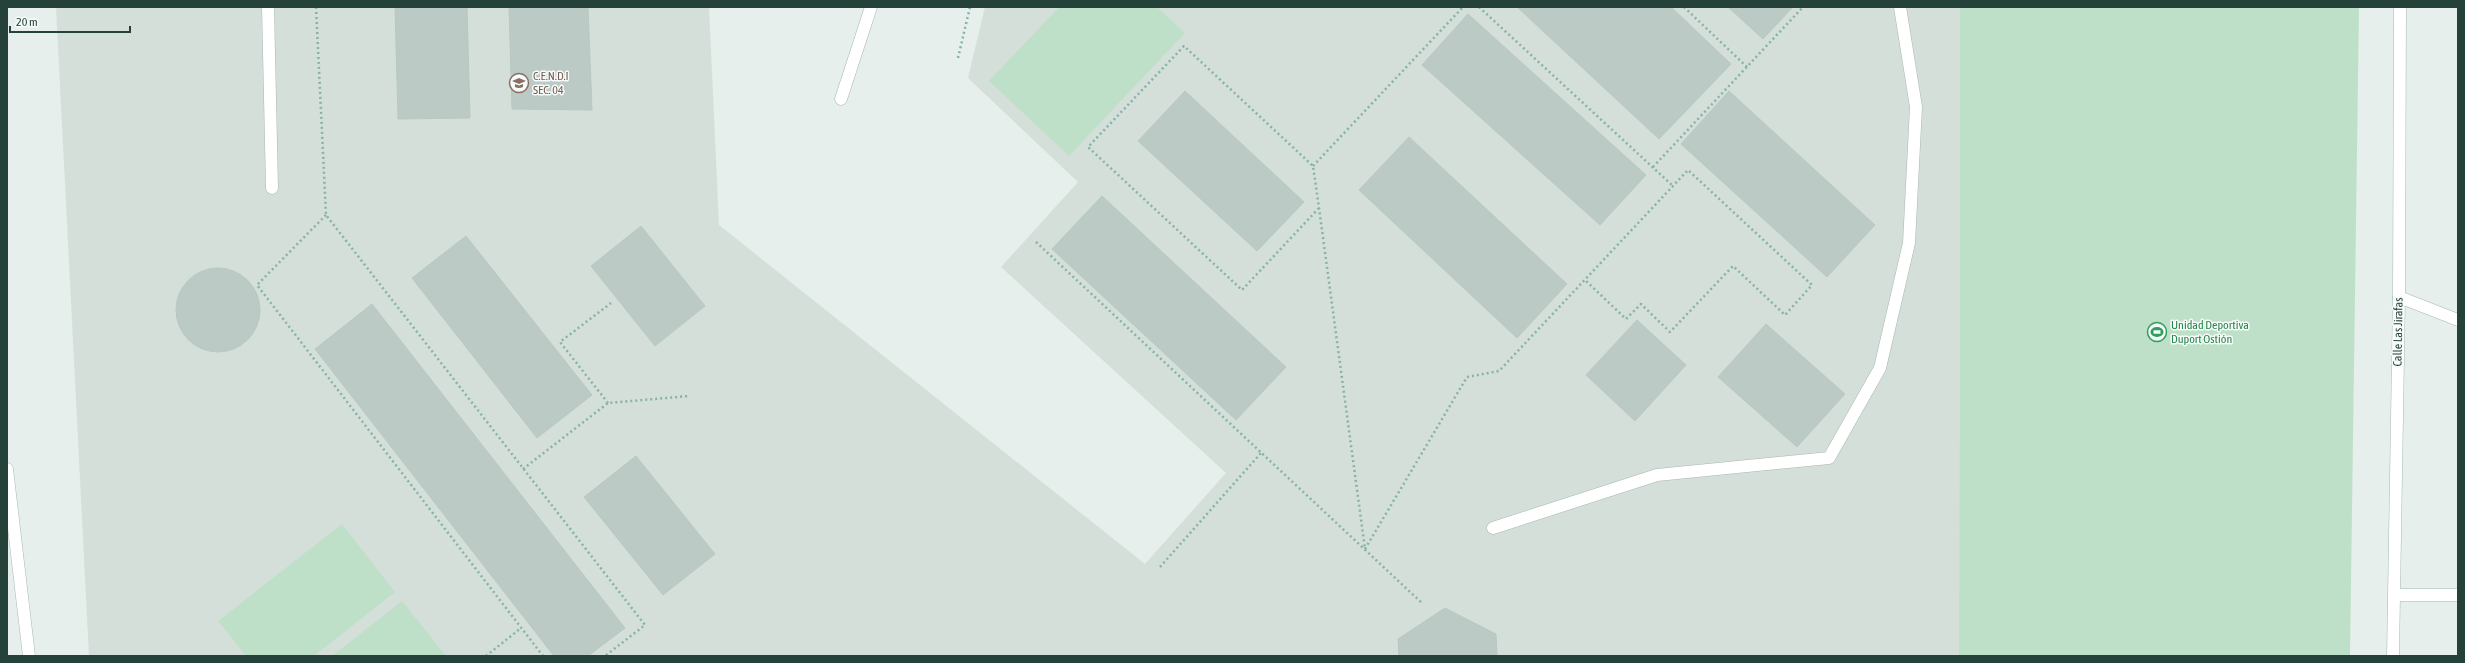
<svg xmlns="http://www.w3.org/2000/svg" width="2465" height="663" viewBox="0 0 2465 663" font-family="'Asap Condensed',sans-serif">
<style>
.built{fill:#d4dfda}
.green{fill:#bfe0c8}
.building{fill:#bbcac4;stroke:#b8c9c2}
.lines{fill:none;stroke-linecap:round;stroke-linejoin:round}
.lane-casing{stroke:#a8b8b2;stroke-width:13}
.street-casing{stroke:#a8b8b2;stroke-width:13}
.secondary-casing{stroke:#a4bbb3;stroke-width:13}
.path{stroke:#86b3a5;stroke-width:2.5;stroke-dasharray:2 3;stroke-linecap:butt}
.lane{stroke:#fff;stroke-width:12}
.street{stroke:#fff;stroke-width:12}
.secondary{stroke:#fff;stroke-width:12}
.labels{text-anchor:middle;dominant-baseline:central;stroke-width:3;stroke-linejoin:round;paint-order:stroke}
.education-label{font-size:12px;fill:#785e54;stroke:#f7fbf9;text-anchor:start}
.leisure-label{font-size:12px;fill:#27864d;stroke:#f7fbf9;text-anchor:start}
.street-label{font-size:12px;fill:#24423a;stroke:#f7fbf9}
</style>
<rect width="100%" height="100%" fill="#e6efeb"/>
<path class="built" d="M56,7h653l10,218 426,339 81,-91 -225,-206 77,-85 -110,-104 17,-71h975l-1,649h-1870z"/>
<path class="green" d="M1059,7h98l28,26 -116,123 -80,-75z
M1960,7h399l-9,649h-391z
M342,524l53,68 -81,64h-68l-28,-35z
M402,601l44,55h-114z"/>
<path class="building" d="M395,7h72l3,111 -72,1z
M509,7h79l4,103 -80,-1z
M1517,7h154l60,57 -72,75z
M1728,7h65l-30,32z
M1468,14l178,161 -46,50 -178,-160z
M1185,91l119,111 -47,49 -119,-110z
M1729,91l146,134 -48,52 -146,-133z
M1409,137l158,147 -50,54 -158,-148z
M1102,196l184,171 -50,53 -184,-171z
M641,226l64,80 -50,40 -64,-80z
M466,236l126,159 -55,43 -125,-160z
M176 310a42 42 0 1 1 84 0a42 42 0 1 1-84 0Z
M372,304l253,324 -37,28h-34l-239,-307z
M1637,320l49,45 -51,56 -49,-46z
M1766,324l79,70 -48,53 -79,-70z
M636,456l79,98 -52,41 -79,-98z
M1445,608l51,26 1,22h-98l-1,-17z"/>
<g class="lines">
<defs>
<path id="lane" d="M268,7l4,181
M841,99l30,-92
M2399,297l59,23
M1493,528l164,-53 172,-17 51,-90 29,-125 7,-136 -16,-100"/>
<path id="street" d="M7,469l22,187"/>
<path id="secondary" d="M2394,595h64
M2393,656l6,-359 1,-290"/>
</defs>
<use href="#lane" class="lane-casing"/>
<use href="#street" class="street-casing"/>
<use href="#secondary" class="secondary-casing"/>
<path class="path" d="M316,7l10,208 319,410 -40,31
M1479,7l194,179
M1684,7l63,60
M958,58l12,-51
M1313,166l150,-159
M1653,167l150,-160
M1319,208l-77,82 -154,-143 96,-101 129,120 6,42 46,341
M326,215l-69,70 286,371
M1036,242l387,362
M608,403l-48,-61 51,-39
M523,469l85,-66 81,-7
M1365,549l102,-172 32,-6 189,-201 124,115 -27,30 -52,-49 -63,66 -29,-28 -15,15 -41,-39
M1160,567l101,-114
M486,656l35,-28"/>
<use href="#lane" class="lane"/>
<use href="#street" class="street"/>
<use href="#secondary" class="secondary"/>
</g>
<defs>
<symbol id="school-ring" viewBox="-11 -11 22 22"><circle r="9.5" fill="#f7fbf9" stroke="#8d6e63" stroke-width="1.5"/><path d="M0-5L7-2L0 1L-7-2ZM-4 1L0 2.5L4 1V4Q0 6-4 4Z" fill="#8d6e63"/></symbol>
<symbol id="stadium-ring" viewBox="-11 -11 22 22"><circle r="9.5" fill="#f7fbf9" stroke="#2e9e5b" stroke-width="1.5"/><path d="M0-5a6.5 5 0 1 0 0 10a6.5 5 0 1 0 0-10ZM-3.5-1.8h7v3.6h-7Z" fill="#2e9e5b"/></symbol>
</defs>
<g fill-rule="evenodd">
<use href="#school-ring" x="508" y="72" width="22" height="22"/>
<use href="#stadium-ring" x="2146" y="321" width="22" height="22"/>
</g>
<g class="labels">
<g class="education-label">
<text x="533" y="76">C.E.N.D.I<tspan x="533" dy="14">SEC. 04</tspan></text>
</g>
<g class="leisure-label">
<text x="2171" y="325">Unidad Deportiva<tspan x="2171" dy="14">Duport Ostión</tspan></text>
</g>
<g class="street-label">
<text transform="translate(2398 332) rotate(-89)">Calle Las Jirafas</text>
</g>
</g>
<rect width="2465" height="663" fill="none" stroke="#24423a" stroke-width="16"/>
<path d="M10 26v6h120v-6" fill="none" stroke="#24423a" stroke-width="2"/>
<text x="16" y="26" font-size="12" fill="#24423a" stroke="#f7fbf9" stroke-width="3" paint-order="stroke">20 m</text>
</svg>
